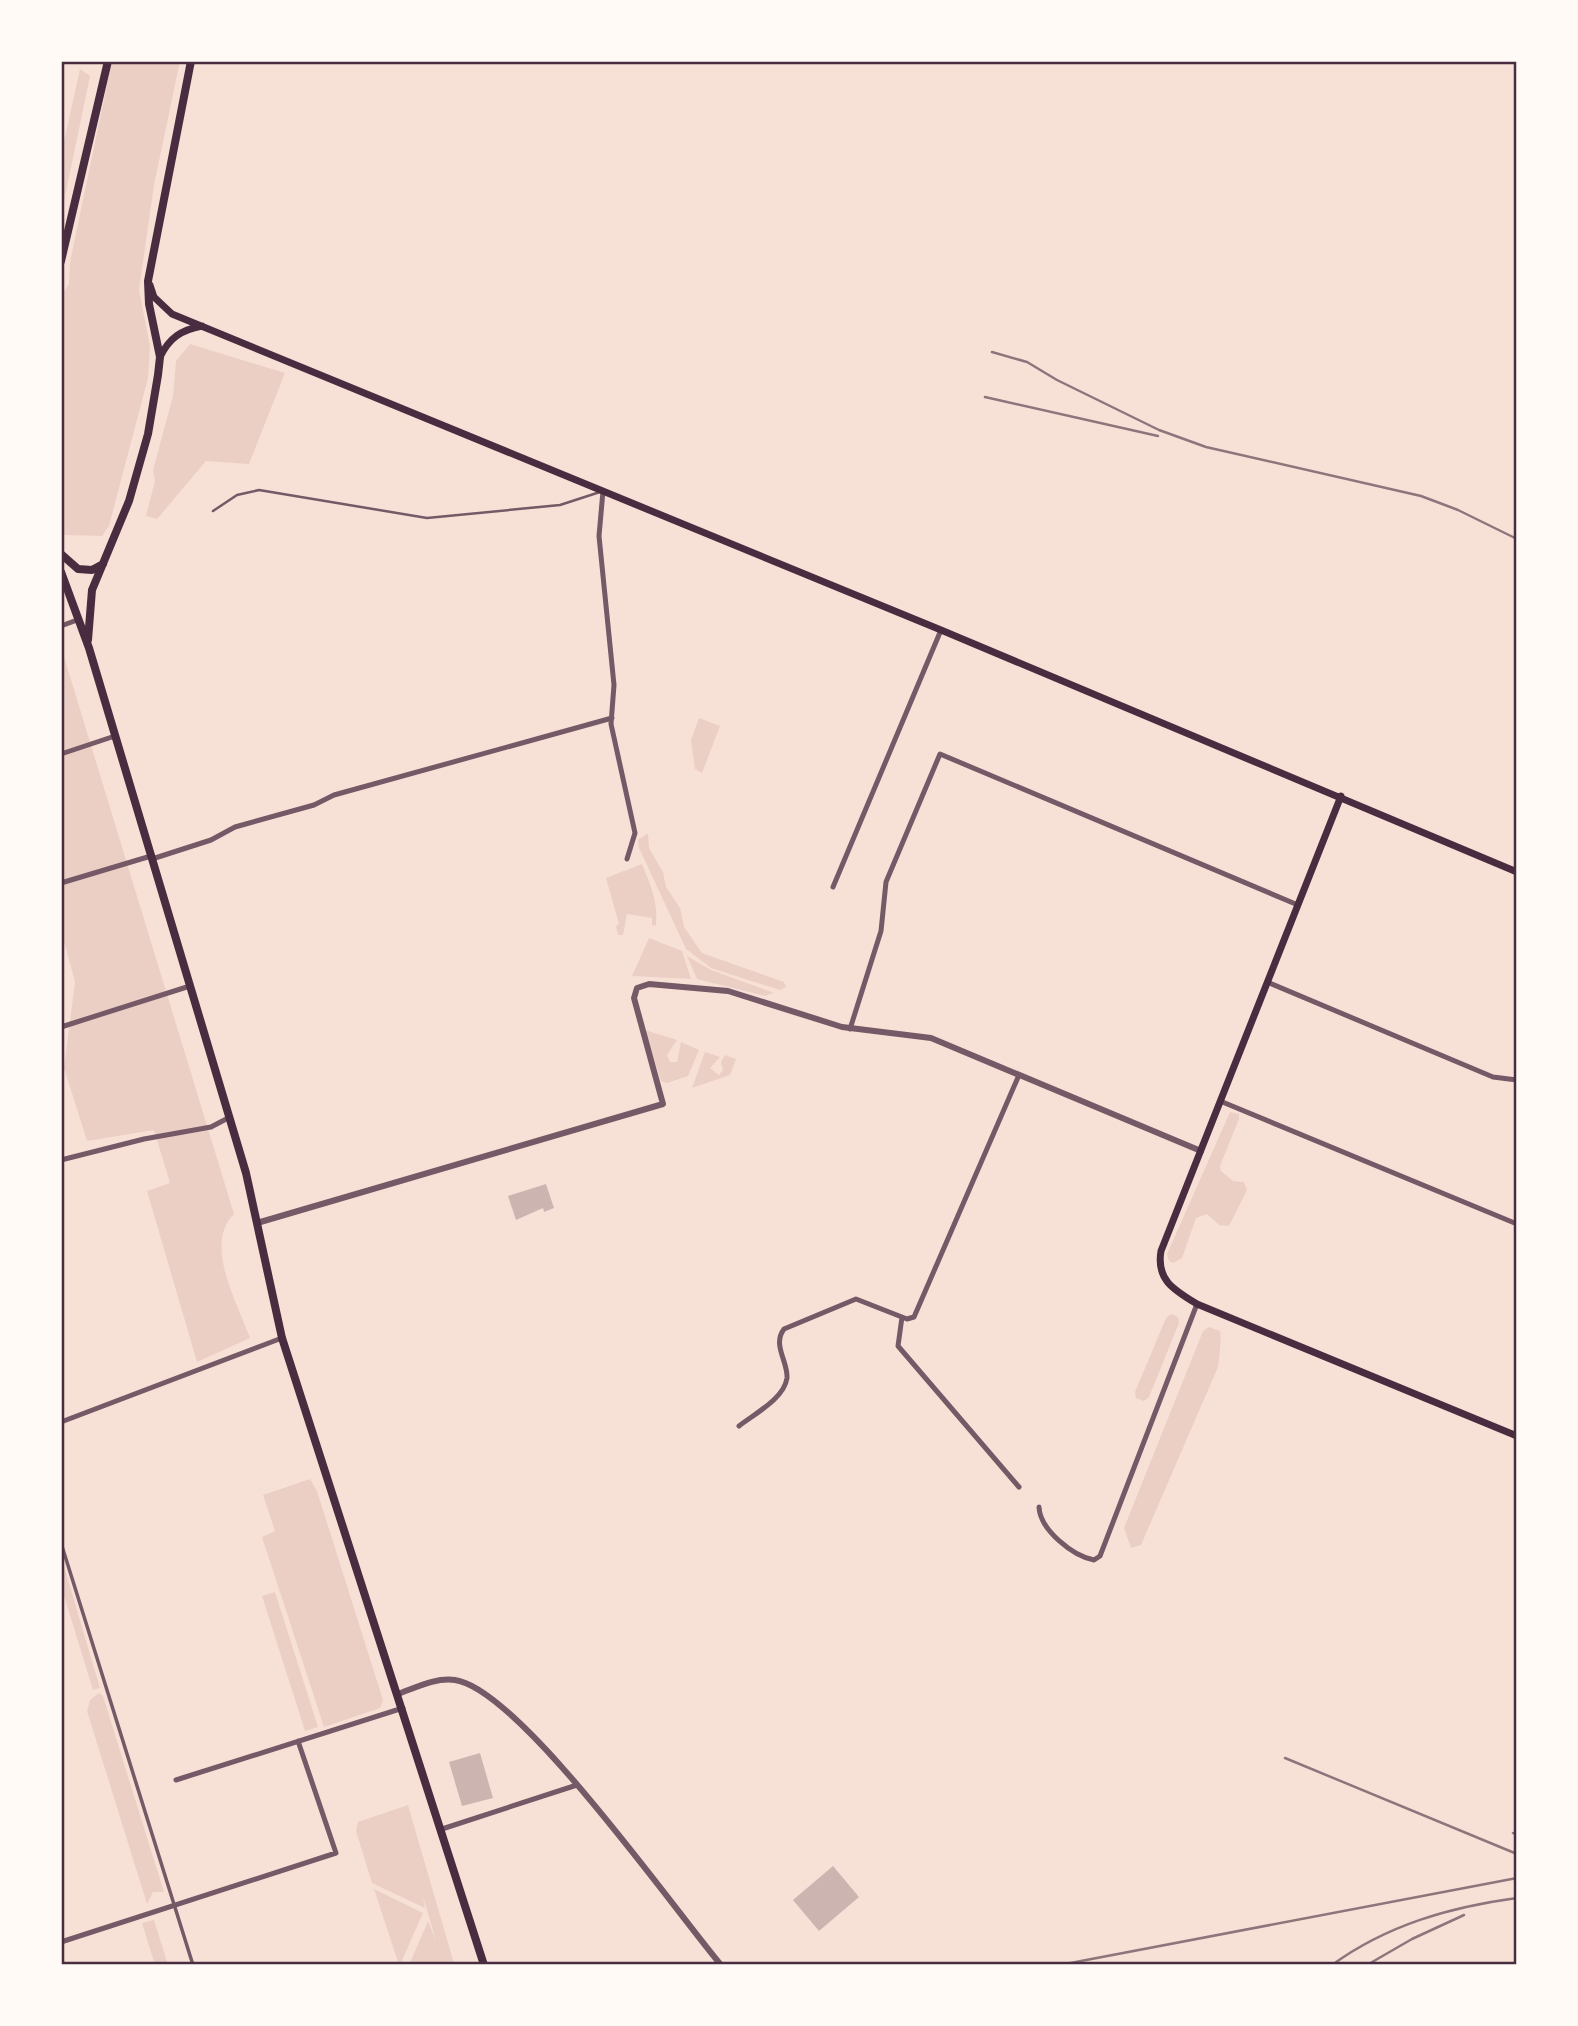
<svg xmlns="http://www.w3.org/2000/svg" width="1578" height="2026" viewBox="0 0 1578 2026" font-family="'DM Sans',sans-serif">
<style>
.green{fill:#ebcfc5}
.building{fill:#ccb4b1}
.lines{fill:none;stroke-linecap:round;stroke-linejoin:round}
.service{stroke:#755966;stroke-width:2.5}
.pedestrian{stroke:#755966;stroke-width:3.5}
.minor{stroke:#755966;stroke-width:5}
.tertiary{stroke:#755966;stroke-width:6}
.secondary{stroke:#4a2c40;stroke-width:7}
.primary{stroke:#4a2c40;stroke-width:8}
.rail{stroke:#8f747c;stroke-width:2.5}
.neatline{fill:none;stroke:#4a2c40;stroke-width:2.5}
</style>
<rect width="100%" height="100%" fill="#f7e1d7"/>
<path class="green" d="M112,61h68l-26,124 -15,105 11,56 -2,32 -39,148 -7,10 -38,-1 -3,-9v-230l8,-12 1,-22z
M80,69l10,7 -29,140v-61z
M190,344l95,29 -36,91 -43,-3 -49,58 -11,-3 9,-35 -2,-11 20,-74 3,-35z
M61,647l173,567c-31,30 4,90 16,124l-53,24 -50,-171 23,-8 -16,-53 -67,11 -23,-73 11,-86 -14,-51z
M699,718l21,8 -18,47 -7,-4 -4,-29z
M648,833l1,15 14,24 3,15 14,21 4,19 18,26 82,29 2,5 -6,3 -69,-22 -25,-19 -47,-101 -1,-8z
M642,864c9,22 16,37 14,61l-4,1v-8l-25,-4 -4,21h-5l-2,-9 3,-2 -13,-46z
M649,938l33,13 9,28 -59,-3z
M687,956l24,14 63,23 -9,3 -68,-17z
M645,1030l32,10 -10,15 3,7h7l4,-20 18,8 -11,26 -21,7 -6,-2z
M705,1052l15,5 -10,11 9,7 4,-5 -2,-8 4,-7 11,4 -6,16 -38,13z
M1230,1112l9,2v5l-19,47 1,5 12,10 11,1 3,8 -18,36 -10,-1 -12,-11 -11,4 -14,40 -9,5 -4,-2 -2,-7z
M1171,1314l7,3 1,6 -30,74 -5,4 -8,-3 -1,-6 31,-74z
M1209,1327l11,4c2,4 -1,30 -2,36l-77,178 -10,3 -7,-20 79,-197z
M310,1479l7,12 66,209 -3,8 -56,19 -62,-190 13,-6 -12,-36z
M61,1556l39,132 -7,2 -32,-104z
M275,1592l43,135 -13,4 -43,-135z
M99,1693l4,3 61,196h-11l-6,12 -60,-193 3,-11z
M408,1805l45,155 3,5h-47l19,-44 8,20 -13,-45 2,12 -53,-25 -16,-52 2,-9z
M374,1889l49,24 -23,52h-1z
M154,1920l14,45h-13l-13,-42z"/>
<path class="building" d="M546,1184l8,24 -10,4 -1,-4 -27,12 -8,-24z
M480,1753l13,45 -31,8 -13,-44z
M833,1866l26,31 -40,34 -26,-31z"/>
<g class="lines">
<path class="service" d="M213,511l24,-16 22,-5 168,28 133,-13 40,-13"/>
<path class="pedestrian" d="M61,1543l132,422"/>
<path class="minor" d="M603,491l-4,45 15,149 -3,39 24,109 -8,26
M61,626l16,-6
M61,754l54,-18
M152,859l59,-19 24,-13 79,-22 20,-10 278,-77
M61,883l90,-27
M833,887l108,-257
M1267,982l226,95 24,3
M61,1027l129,-41
M850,1029l31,-98 5,-49 54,-128 358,151
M1220,1101l297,123
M61,1160l83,-21 67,-12 19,-10
M902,1317l-4,29 121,141
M61,1422l221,-84
M739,1426c15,-12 45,-27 48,-48 1,-17 -15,-33 -3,-49l72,-30 51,20 7,-2 105,-242
M1039,1507c1,23 34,49 55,53l6,-4 97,-252
M176,1780l227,-72
M442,1829l135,-44
M61,1942l275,-89 -38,-112"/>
<path class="tertiary" d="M257,1223l406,-119 -29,-106 3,-10 12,-4 79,7 114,36 89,11 270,113
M398,1694c17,-6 38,-17 57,-14 64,9 218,228 266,285"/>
<path class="secondary" d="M150,285l4,12 18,17 769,316 576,242
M160,357c9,-19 21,-27 42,-31
M1341,796l-180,455c-5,29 13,39 36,53l320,132"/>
<path class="primary" d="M61,261l47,-200
M61,554l17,15 14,1 11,-6
M61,572l28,76 157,525 36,165 202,627
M88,640l4,-50 37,-89 19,-67 10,-59 2,-18 -11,-53 -1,-23 43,-220"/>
<path class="rail" d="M992,352l35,10 30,18 102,50 47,17 215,49 37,14 59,29
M985,397l173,39
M1285,1758l232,96
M1513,1833l4,2
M1060,1965l457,-87
M1332,1965c55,-40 118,-58 185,-67
M1367,1965l45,-26 52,-24"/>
</g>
<rect width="1578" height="2026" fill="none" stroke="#fffaf5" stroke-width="126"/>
<rect x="63" y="63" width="1452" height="1900" class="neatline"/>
</svg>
